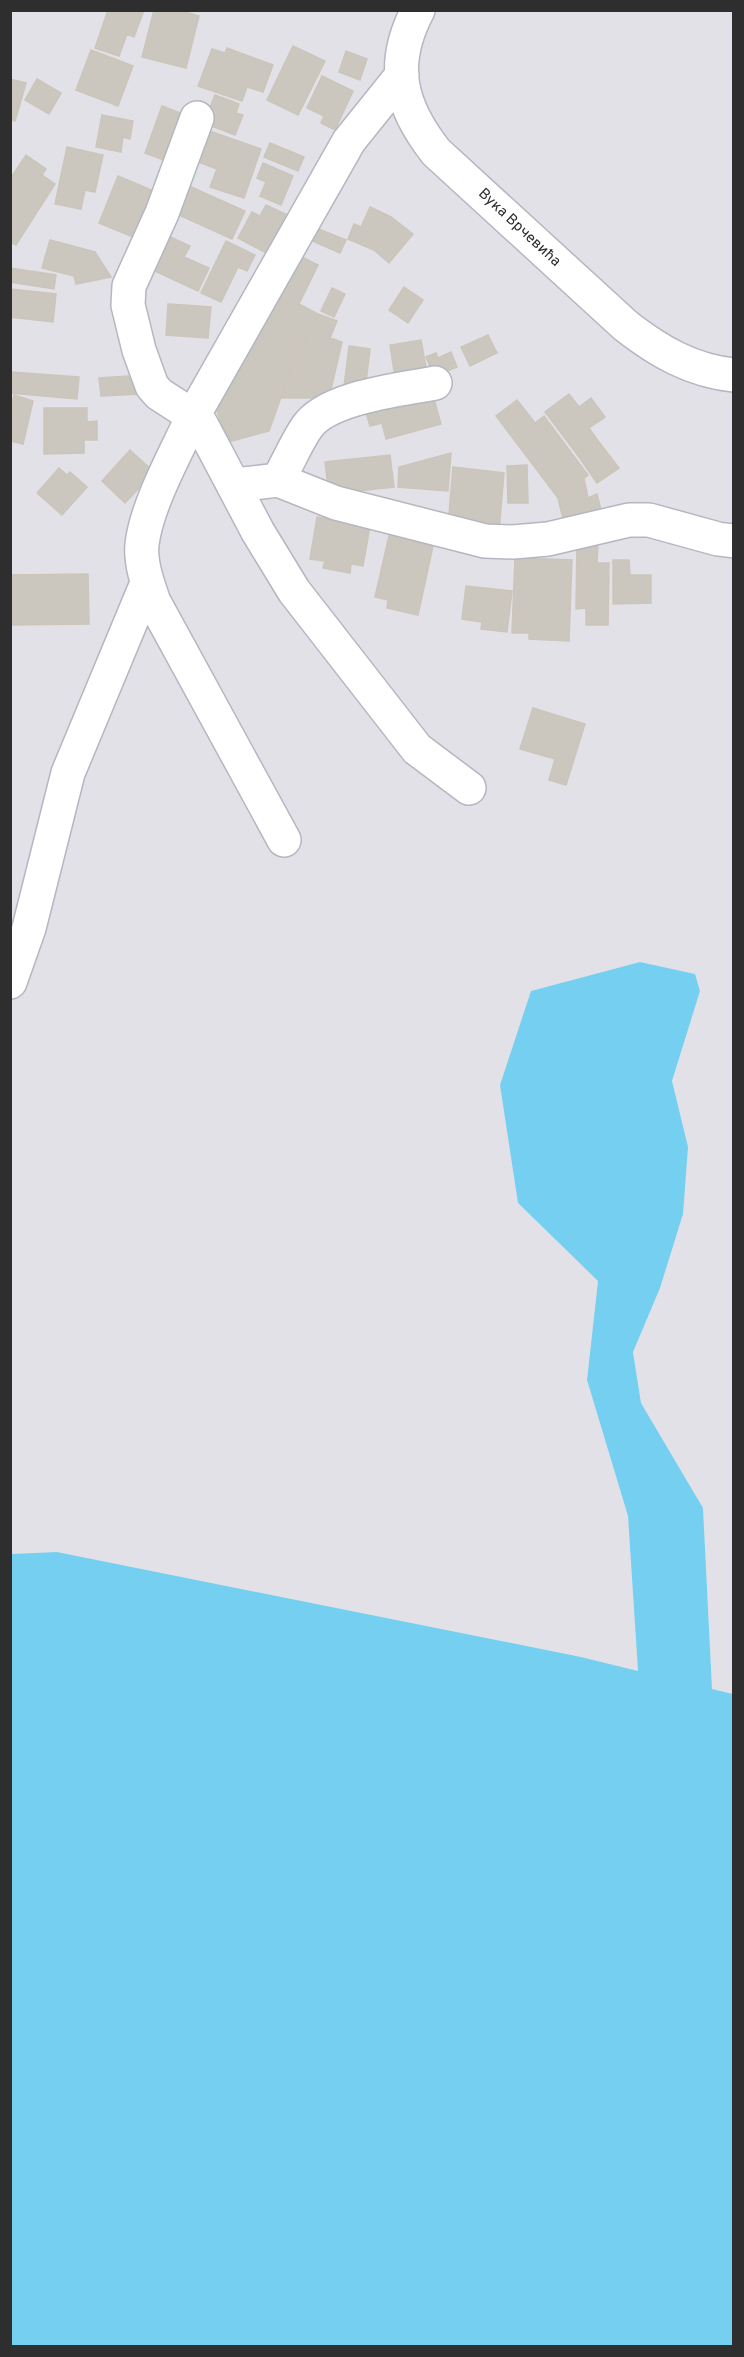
<svg xmlns="http://www.w3.org/2000/svg" width="744" height="2357" viewBox="0 0 744 2357" font-family="Overpass,sans-serif">
<style>
.industrial{fill:#e3e1e8}
.water{fill:#75cff0}
.building{fill:#cbc7bf;stroke:#cbc5ba;stroke-width:1.5}
.lines{fill:none;stroke-linecap:round;stroke-linejoin:round}
.minor-casing{stroke:#b4b7c1;stroke-width:36}
.minor{stroke:#fff;stroke-width:33}
.labels{text-anchor:middle;dominant-baseline:central;stroke-width:5;stroke-linejoin:round;paint-order:stroke}
.street-label{font-size:15px;fill:#2e2e2e;stroke:#fff}
</style>
<rect width="100%" height="100%" fill="#efe9e1"/>
<path class="industrial" d="M10,11h723v1683l-21,-5 -9,-181 -62,-105 -8,-52 27,-63 27,-141 -15,-66 28,-90 -5,-17 -55,-12 -109,29 -13,212 80,78 -11,99 41,136 10,155 -57,-14 -524,-105 -46,2z"/>
<path class="water" d="M640,962l55,12 5,17 -28,90 16,66 -5,67 -23,74 -27,64 8,51 62,105 9,181 21,5v652h-722v-792l46,-2 524,105 57,14 -10,-155 -41,-136 11,-99 -80,-78 -18,-118 31,-94z"/>
<path class="building" d="M108,10h36l-10,27 -7,-3 -8,22 -24,-8z
M154,10h25l20,6 -13,52 -44,-11z
M293,46l32,15 -27,54 -31,-15z
M227,48l46,17 -10,27 -16,-5 -5,14 -44,-15 14,-37 13,4z
M91,50l42,16 -15,40 -42,-16z
M346,51l21,8 -7,21 -21,-8z
M322,76l31,15 -18,39 -14,-7 3,-7 -17,-8z
M10,79l16,4 -11,38 -5,-2z
M37,79l24,14 -12,21 -24,-14z
M215,95l24,9 -3,9 7,2 -8,20 -31,-12z
M162,106l21,8 -11,49 -27,-10z
M102,115l31,6 -3,18 -7,-2 -2,15 -25,-5z
M204,129l57,20 -17,49 -34,-11 7,-18 -24,-9z
M270,143l34,14 -6,14 -34,-14z
M67,147l36,8 -8,37 -10,-2 -4,19 -26,-5z
M26,155l20,14 -4,6 13,9 -39,61 -6,-3v-63z
M263,163l30,13 -12,29 -21,-9 6,-14 -9,-4z
M118,176l38,16 -18,47 -39,-16z
M189,186l56,25 -13,28 -55,-25z
M266,205l26,12 -20,39 -34,-18 14,-26 8,4z
M370,207l21,10 22,17 -24,29 -15,-13 -26,-11 6,-15 7,3z
M316,228l30,12 -6,13 -30,-13z
M164,234l26,12 -6,11 25,11 -11,23 -50,-23z
M50,240l45,12 16,25 -35,7 -2,-8 -32,-8z
M226,241l29,14 -8,16 -9,-4 -17,35 -20,-9z
M298,255l20,10 -19,39 19,10 -27,55 -40,-20z
M10,268l46,7 -2,14 -44,-7z
M404,287l19,13 -15,23 -19,-13z
M332,288l13,6 -11,23 -13,-6z
M10,289l46,5 -3,28 -43,-5z
M168,304l43,3 -3,31 -42,-3z
M318,314l19,7 -7,17 12,4 -13,56h-48l10,-29z
M488,335l9,18 -27,13 -9,-19z
M421,340l6,33 -32,5 -5,-33z
M349,346l21,3 -5,41 -22,5z
M251,349l40,20 -22,62 -41,11 -11,-31z
M451,352l6,15 -23,9 -8,-19 10,-4 2,5z
M10,372l69,5 -2,22 -67,-6z
M129,376l11,18 -39,2 -2,-18z
M432,392l9,32 -55,15 -4,-16 -12,3 -5,-17z
M569,394l10,13 12,-9 14,19 -16,11 7,10 -20,15 -31,-41z
M14,395l19,6 -10,43 -13,-3v-30z
M517,400l18,23 9,-7 44,59 -30,23 -62,-82z
M44,408h43v14l10,-1v19h-13v13l-40,1z
M596,438l23,30 -22,15 -21,-30z
M130,450l24,22 -29,31 -23,-22z
M451,453l-3,38 -50,-4 1,-20z
M390,455l4,32 -65,7 -4,-32z
M527,465l1,38h-20l-1,-37z
M453,467l51,6 -5,58 -51,-5z
M59,468l8,7 3,-3 17,15 -25,28 -25,-22z
M584,479l4,19 9,-4 6,24 -38,9 -7,-29z
M317,517l53,9 -7,40 -12,-2 -1,9 -27,-5 2,-7 -15,-2z
M389,536l44,10 -15,69 -31,-7 1,-8 -13,-3z
M577,543h21l-1,20h12l-1,62h-22v-17l-10,1z
M515,558l57,2 -3,81 -40,-2v-6h-17z
M613,560h16l1,15h21v28l-38,1z
M88,574l1,50 -79,1v-50z
M466,586l46,5 -5,41 -26,-3 1,-7 -20,-3z
M533,708l52,16 -19,61 -17,-5 6,-21 -35,-10z"/>
<g class="lines">
<defs>
<path id="minor" d="M418,10c-29,55 -18,96 18,142l190,174c32,25 66,45 108,49
M402,75l-53,66 -156,275 8,8 57,108 36,59 123,158 52,39
M197,118l-35,95 -33,73 -1,19 11,45 13,36 7,8 34,22c-17,37 -46,88 -51,128 -2,19 6,41 12,58l130,238
M278,480c10,-17 18,-37 29,-53 21,-30 93,-37 128,-44
M235,485l43,-5 58,23 149,38 28,1 35,-3 81,-19h20l69,19 16,2
M10,982l19,-54 39,-155 79,-190"/>
</defs>
<use href="#minor" class="minor-casing"/>
<use href="#minor" class="minor"/>
</g>
<g class="labels">
<g class="street-label">
<text transform="translate(519 228) rotate(43)">Вука Врчевића</text>
</g>
</g>
<rect width="744" height="2357" fill="none" stroke="#2e2e2e" stroke-width="24"/>
</svg>
